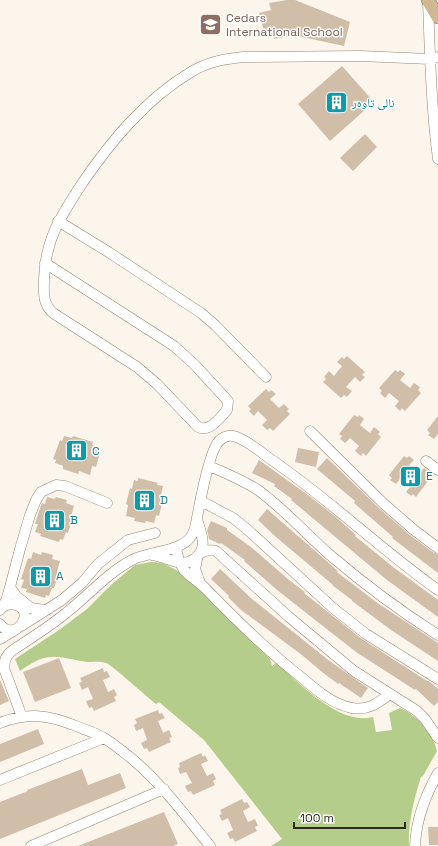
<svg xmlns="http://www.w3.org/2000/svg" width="438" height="846" viewBox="0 0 438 846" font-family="'Space Grotesk','Noto Naskh Arabic',sans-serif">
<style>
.green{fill:#b5cd8b}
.building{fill:#d1bea9}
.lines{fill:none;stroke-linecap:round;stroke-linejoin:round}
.minor-casing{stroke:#958370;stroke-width:11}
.major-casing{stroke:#84673c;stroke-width:14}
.minor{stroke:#fff;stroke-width:10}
.major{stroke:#d0b893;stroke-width:13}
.labels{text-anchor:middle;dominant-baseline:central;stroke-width:3;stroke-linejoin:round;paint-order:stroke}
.education-label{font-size:12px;fill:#785e54;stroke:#fff;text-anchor:start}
.culture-label{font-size:12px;fill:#0d838f;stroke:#fff;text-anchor:start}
</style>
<rect width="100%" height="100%" fill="#fcf5ec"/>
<path class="green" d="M150,562c16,0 23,6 36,15l84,82 2,7 4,-3c24,20 63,63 97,54l3,15 16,-2 -3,-17 11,-5c17,8 33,24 37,43l-14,25 -2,1c-7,22 -13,45 -12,69h-138l11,-7 -78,-99 -45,-38 -3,2c-8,-6 -45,-40 -50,-41 -6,-2 -13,-1 -19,-1 -32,-5 -38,-12 -67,9l-5,-12 44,-29 28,-21 25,-25 23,-19z"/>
<path class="building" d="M287,0h8l55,22 -6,24 -51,-11 -19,4 -1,-5 -8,1 -6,-22 12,-3 -2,-7z
M342,66l32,36 -44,39 -32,-37z
M365,134l12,13 -24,24 -13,-13z
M347,356l18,16 -3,3 3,2 -5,5 -5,-5 -9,10 6,4 -5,6 -3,-2 -3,3 -18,-16 3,-3 -2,-2 5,-6 5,5 8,-10 -5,-4 5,-5 2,2z
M395,370l3,2 2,-2 5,4 -5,6 10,8 4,-5 6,4 -2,3 3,3 -16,18 -3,-3 -2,3 -5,-5 4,-5 -10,-8 -4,5 -5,-5 2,-2 -3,-3z
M266,389l3,3 2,-2 5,4 -6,5 9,9 5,-4 5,5 -2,2 3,3 -17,17 -3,-3 -3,2 -5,-5 5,-5 -9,-9 -4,5 -5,-5 2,-2 -3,-3z
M354,415l4,2 1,-2 5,4 -4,6 10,8 4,-6 6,5 -2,2 3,3 -15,19 -3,-3 -2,3 -6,-5 4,-5 -9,-8 -5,5 -5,-4 2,-3 -3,-2z
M438,416v18l-4,5 -6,-4 2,-2 -3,-3z
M64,436l8,2 1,-2 20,6 -1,3 7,2 -2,8 2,1 -3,11 -4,-1 -2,9 -11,-4 -1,3 -15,-5v-3l-8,-3 1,-3 -3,-1 7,-19 2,1z
M298,448l21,4 -3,15 -21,-5z
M404,456l3,2 2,-2 5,4 -5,5 11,8 4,-5 6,4 -2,3 3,2 -15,20 -3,-3 -2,2 -5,-4 4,-5 -10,-8 -4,5 -6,-4 2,-2 -3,-3z
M327,458l53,51 30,26 24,18 4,1v19l-46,-35 1,-1 -39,-34 1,-2 -38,-32z
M259,460l49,35 28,22 20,18 -1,1 38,31 45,33v17l-51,-37 -96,-80 1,-1 -18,-13 1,-2 -23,-11z
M138,478l20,5 -1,2 6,1 -2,9h3l-5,21 -3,-1 -2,8 -8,-2 -1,2 -11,-2 1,-3 -9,-2 2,-11 -2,-1 4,-16 2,1 2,-9 4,1z
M47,497l8,2 1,-2 11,3 -1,3 8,3 -3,10 2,1 -5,16 -2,-1 -3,8 -3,-1 -1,3 -19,-6 1,-2 -6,-2 3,-8h-3l6,-19 1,-2 3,1z
M267,509l71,62 -1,1 39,30 62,41v18l-47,-31 -39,-29v-1l-20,-15h1l-57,-48 -18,-17z
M211,521l16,7v2l24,17 38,33 16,12 -1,1 58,46 65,42h2l9,8v13l-4,4 -18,-17 -1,1 -59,-38 -79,-62 -33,-29 1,-1 -24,-17 -1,1 -11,-5 -2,-9z
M33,552l8,3 1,-3 11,3 -1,4 8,2 -3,11 2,1 -5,15h-2l-3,8 -3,-1 -1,3 -19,-6 1,-3 -6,-1 3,-8 -3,-1 7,-21 3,1z
M220,569l32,30 75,60 41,29 -7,10 -22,-15 -1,1 -16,-12 -20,-17 -61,-45 -13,-13 1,-1 -18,-17z
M59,658l12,30 -36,14 -12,-30z
M103,668l1,4 3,-1 3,6 -7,3 5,12 6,-3 3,6 -3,2 2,4 -22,10 -2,-4 -3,1 -3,-7 7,-2 -5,-12 -6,3 -3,-7 3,-1 -2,-4z
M0,680l9,21 -9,4z
M158,710l1,4 3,-1 3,5 -7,3 5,12 6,-3 3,7 -3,1 2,4 -22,10 -2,-4 -3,1 -3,-6 6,-3 -4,-12 -7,3 -2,-6 3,-2 -2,-4z
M38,729l6,15 -44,18v-18z
M201,753l2,4 2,-2 3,6 -7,3 6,12 6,-3 3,6 -3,2 2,4 -22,10 -2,-4 -3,1 -3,-6 7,-3 -6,-11 -6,2 -2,-6 2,-1 -1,-4z
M82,769l6,16 32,-12 6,15 -126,51v-37l28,-11 -1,-1z
M242,799l2,4 3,-1 3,5 -7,4 5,11 7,-3 3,7 -3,1 2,4 -22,11 -2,-4 -3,1 -3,-6 6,-3 -5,-12 -6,3 -3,-6 3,-1 -2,-4z
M164,812l14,32 -5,2h-95z
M428,827h10v18h-9z"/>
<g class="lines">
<defs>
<path id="minor" d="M428,1c2,53 3,105 10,158
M58,221l52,32 91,60 14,12 51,52
M45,263l129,83 20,18 34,37 -1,9c-7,8 -18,23 -29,17l-41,-43 -20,-17 -84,-54c-11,-10 -9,-21 -9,-34 1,-40 18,-65 39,-97 29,-42 63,-83 108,-110 16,-10 33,-13 52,-15l117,-1 70,3 8,-2
M310,431l74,73 30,26 24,18
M426,461l12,9
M209,466c17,7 33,14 49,24 26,19 48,44 72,65 34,29 70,56 108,80
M201,501l32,17 15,12 85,78 33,26 72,45
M176,547c1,8 3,16 8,23 6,7 14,11 21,18 30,31 61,62 96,89 15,13 31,27 51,31 16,3 26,-5 38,-14
M152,555c10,1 21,7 30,8 4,0 8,-1 12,-4 15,-10 7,-26 3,-40
M200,583l-5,-14 3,-14c6,-5 11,-6 18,-4l73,66 65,54 63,40 8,8 13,19
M10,587l6,9 15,12 14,2
M0,610l6,-9 4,-14 10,-38 10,-34 6,-15 5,-8 15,-7 9,1 42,17
M0,624c15,20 37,-13 16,-19 -6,-2 -11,0 -15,3
M21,626l41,-26 20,-17 16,-19 30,-24 27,-7
M0,639l15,-9
M22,717l-17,-46c-2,-9 1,-16 8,-21 18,-12 36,-23 53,-37 22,-17 42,-41 68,-54 16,-7 45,-8 56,-21 5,-6 6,-13 7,-20 3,-16 12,-67 22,-77 4,-4 9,-6 14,-5 11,2 27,15 36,22 59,40 111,91 169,132
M0,723c28,-11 49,-8 76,3 10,4 20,7 28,12 10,6 18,13 27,20 31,26 54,57 79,88
M0,780l104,-42
M31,846l133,-57
M415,846c1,-27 10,-50 23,-73"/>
<path id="major" d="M428,0l10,17"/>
</defs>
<use href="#minor" class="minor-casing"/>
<use href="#major" class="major-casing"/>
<use href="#minor" class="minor"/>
<use href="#major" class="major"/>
</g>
<defs>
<symbol id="school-square" viewBox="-11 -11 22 22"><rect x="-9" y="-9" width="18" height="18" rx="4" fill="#8d6e63" stroke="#fff"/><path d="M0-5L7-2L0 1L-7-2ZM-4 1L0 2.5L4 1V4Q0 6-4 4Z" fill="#fff"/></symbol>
<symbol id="building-square" viewBox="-11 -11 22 22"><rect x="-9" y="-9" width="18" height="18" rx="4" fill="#0f9aa8" stroke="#fff"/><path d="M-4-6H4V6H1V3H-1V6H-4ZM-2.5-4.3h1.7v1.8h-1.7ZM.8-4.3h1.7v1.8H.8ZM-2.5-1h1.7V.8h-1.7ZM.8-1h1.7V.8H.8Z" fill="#fff"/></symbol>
</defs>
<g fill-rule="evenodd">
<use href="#school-square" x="198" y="12" width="25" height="25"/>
<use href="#building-square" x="324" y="90" width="25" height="25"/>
<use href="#building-square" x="64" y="438" width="25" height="25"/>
<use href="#building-square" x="398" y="464" width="25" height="25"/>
<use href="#building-square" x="132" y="488" width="25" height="25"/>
<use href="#building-square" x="42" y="508" width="25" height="25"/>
<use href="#building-square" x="28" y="564" width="25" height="25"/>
</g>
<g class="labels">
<g class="education-label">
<text x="226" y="18">Cedars<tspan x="226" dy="14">International School</tspan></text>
</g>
<g class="culture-label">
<text x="352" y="103">نالی تاوەر</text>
<text x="92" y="451">C</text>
<text x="426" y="476">E</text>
<text x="160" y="500">D</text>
<text x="70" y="520">B</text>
<text x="56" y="576">A</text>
</g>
</g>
<path d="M294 822v6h111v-6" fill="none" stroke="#312921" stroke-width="2"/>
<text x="300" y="822" font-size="12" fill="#312921" stroke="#ffffff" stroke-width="3" paint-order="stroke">100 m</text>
</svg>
